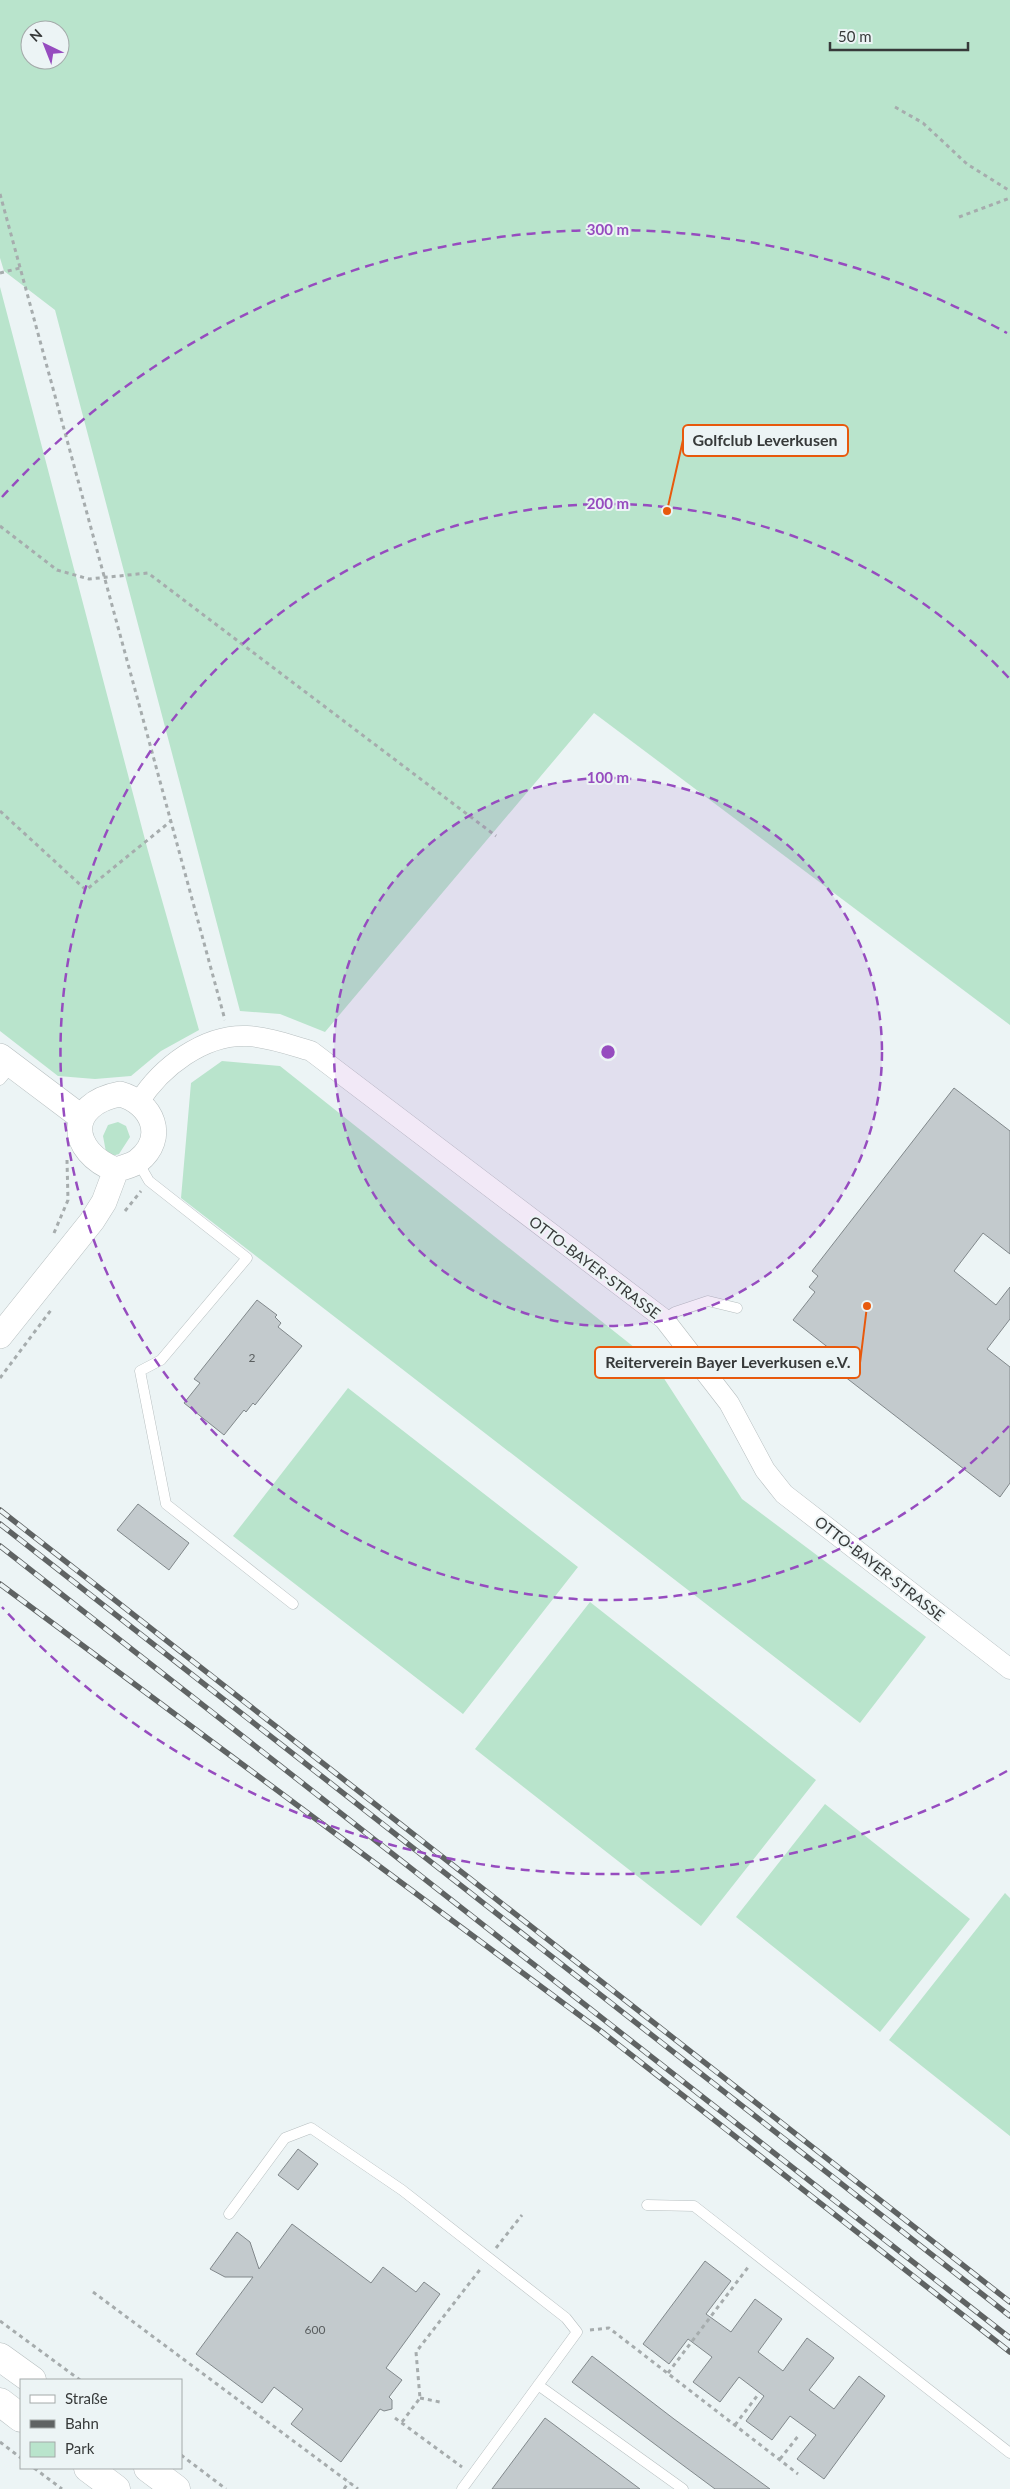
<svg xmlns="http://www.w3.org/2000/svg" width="1010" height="2489" viewBox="0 0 1010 2489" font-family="Lato,sans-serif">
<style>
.green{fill:#b9e4cc;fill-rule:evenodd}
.building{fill:#c3cacd;stroke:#81888b}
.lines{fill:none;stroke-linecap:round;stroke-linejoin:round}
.service-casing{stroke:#b7bfc0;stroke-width:11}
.minor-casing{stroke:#b7bfc0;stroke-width:21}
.tertiary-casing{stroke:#b7bfc0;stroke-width:26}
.primary-casing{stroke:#b7bfc0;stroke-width:29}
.path{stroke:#a6acad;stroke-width:3;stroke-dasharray:4 4;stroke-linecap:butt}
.service{stroke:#fff;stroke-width:10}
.minor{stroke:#fff;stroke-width:20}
.tertiary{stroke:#fff;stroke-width:25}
.primary{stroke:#fff;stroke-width:28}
.rail-casing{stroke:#5f6363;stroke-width:5.5}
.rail{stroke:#ecf4f5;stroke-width:4;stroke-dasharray:11;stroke-linecap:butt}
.ring{fill:none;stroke:#964cbf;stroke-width:2.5;stroke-dasharray:9 6}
.labels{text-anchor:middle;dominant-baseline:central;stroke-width:4;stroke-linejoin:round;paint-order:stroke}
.number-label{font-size:12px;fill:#5a5e5f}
.street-label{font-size:15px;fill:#373a3a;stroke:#ecf4f5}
.centre{fill:#964cbf;stroke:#ecf4f5;stroke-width:2.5}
.ring-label{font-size:15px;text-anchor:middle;font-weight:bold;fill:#964cbf;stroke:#ecf4f5;stroke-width:4;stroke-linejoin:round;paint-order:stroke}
.leader{fill:none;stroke:#e8590c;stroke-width:2}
.callout-dot{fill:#e8590c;stroke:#ecf4f5;stroke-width:2}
.callout{fill:#ecf4f5;stroke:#e8590c;stroke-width:2}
.callout-label{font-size:16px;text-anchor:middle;font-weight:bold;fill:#373a3a}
</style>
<rect width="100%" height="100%" fill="#ecf4f5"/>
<path class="green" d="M0,0h1010v1025l-416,-312 -269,319 -45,-18 -40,-3 -185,-701 -51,-39 -4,-13zM30,30h30v30h-30z
M0,287l148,564 51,179 -38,21 -30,25 -36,3 -37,-3 -58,-45z
M222,1061l58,5 374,297 88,136 184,138 -66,86 -679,-525 10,-115z
M118,1122l8,4 4,11 -11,17 -7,2 -6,-4 -3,-16 5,-11z
M348,1388l230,179 -115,147 -230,-178z
M590,1602l226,178 -115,146 -226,-177z
M825,1804l145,115 -90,113 -144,-115z
M1005,1893l5,5v238l-121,-96z"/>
<path class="building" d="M954,1088l56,43v123l-27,-21 -29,38 42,34 14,-18v32l-23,30 23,18v116l-10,14 -169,-131 8,-10 -46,-36 22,-28 -6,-5 9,-11 -6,-5z
M257,1300l20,15 -2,2 6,6 -3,4 24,19 -47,59 -2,-2 -7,9 -2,-2 -20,25 -40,-32 16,-20 -6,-4z
M138,1504l51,39 -20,27 -52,-40z
M298,2149l20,15 -20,26 -20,-15z
M292,2224l79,59 12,-16 33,25 8,-10 16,12 -54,74 16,12 -13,17 3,3v9l-8,2 -4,-2 -39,53 -50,-38 12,-15 -29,-22 -12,16 -66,-49 57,-77h-28l-15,-8 27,-37 13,10 9,27z
M705,2261l26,20 -25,33 25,18 24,-33 27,20 -24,33 25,19 24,-33 27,20 -25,32 25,19 25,-33 26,20 -61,83 -27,-20 19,-24 -26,-19 -18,24 -26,-19 18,-25 -25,-19 -19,25 -27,-20 19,-25 -24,-18 -19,25 -26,-20z
M592,2356l82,63 96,70h-55l-35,-26 -108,-81z
M545,2418l95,71h-148z"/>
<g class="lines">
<defs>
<path id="service" d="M0,1080l12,-14
M138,1162l11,19 98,77 -86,102 -21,11 26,133 127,100
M664,1319l11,-7 33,-11 29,7
M647,2205l47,1 316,247
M229,2214l56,-76 26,-10 91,62 164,128 11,14 -115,157
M538,2385l145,104"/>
<path id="minor" d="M139,1102c22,-35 65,-68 108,-66 22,1 43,9 64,15l353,268 65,84 36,67 19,24 226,175"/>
<path id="tertiary" d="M0,1056l81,61
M120,1094c33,9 47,44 18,67 -6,5 -15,6 -22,9 -48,-19 -50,-66 4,-76z
M0,1336l92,-115 12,-19 12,-32"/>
<path id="primary" d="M0,2357l32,23
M0,2402l21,16
M88,2468l28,21
M148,2468l28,21"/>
</defs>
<use href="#service" class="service-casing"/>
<use href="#minor" class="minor-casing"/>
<use href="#tertiary" class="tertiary-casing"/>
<use href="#primary" class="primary-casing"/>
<path class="path" d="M895,107l28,16 44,41 43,27
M0,194l225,826
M959,217l51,-19
M0,273l20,-5
M0,526l57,44 32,9 59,-6 348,263
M0,811l86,79 85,-69
M125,1211l16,-20
M54,1233l14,-33 -1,-40
M0,1378l51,-68
M496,2248l26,-33
M93,2292l265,197
M0,2321l80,59
M590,2330l19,-2 189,146
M668,2373l81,-107
M420,2398l20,4
M395,2418l67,49
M402,2422l18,-24 -4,-46 66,-85
M735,2425l22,-29
M0,2442l21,16
M181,2455l45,34
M780,2459l19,-24
M34,2468l28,21
M344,2489l5,-7"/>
<use href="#service" class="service"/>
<use href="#minor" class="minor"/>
<use href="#tertiary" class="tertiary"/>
<use href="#primary" class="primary"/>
<defs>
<path id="rail" d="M0,1510l1010,792
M0,1524l1010,792
M0,1546l1010,792
M0,1584l602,448 408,320"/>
</defs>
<use href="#rail" class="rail-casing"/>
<use href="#rail" class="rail"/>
</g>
<circle cx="608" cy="1052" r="274" fill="#964cbf" fill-opacity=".12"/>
<g class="ring">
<circle cx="608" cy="1052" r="274"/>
<path d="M1009 1426A548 548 0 1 1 1009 678"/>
<path d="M1007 1771A822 822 0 0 1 2 1607M2 497A822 822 0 0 1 1007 333"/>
</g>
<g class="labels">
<g class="number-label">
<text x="252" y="1357">2</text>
<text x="315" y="2329">600</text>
</g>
<g class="street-label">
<text transform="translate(595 1267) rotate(37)">OTTO-BAYER-STRASSE</text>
<text transform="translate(880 1568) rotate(38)">OTTO-BAYER-STRASSE</text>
</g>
</g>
<circle cx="608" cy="1052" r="8" class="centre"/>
<g class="ring-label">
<text x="608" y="235">300 m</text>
<text x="608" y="509">200 m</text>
<text x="608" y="783">100 m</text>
</g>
<path class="leader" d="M667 511L683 440M867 1306L860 1363"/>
<g class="callout-dot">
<circle cx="667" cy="511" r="5"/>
<circle cx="867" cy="1306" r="5"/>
</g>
<g class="callout">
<rect x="683" y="425" width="165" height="31" rx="5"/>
<rect x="595" y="1347" width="265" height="31" rx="5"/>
</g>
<g class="callout-label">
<text x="765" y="446">Golfclub Leverkusen</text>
<text x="728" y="1368">Reiterverein Bayer Leverkusen e.V.</text>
</g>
<rect x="20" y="2379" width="162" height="90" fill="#ecf4f5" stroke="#a4aaaa"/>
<rect x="30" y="2395" width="25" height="8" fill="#ffffff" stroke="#a4aaaa"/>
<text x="65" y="2404" font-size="15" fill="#373a3a">Straße</text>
<rect x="30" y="2420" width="25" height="8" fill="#5f6363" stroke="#a4aaaa"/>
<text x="65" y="2429" font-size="15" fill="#373a3a">Bahn</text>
<rect x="30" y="2442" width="25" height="15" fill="#b9e4cc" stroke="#a4aaaa"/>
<text x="65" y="2454" font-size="15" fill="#373a3a">Park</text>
<g transform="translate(45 45) rotate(317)"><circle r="24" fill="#ecf4f5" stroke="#a4aaaa"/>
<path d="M0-4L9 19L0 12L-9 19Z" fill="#964cbf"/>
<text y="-8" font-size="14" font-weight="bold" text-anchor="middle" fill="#373a3a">N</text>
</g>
<path d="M830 42v8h138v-8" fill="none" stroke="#373a3a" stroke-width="2.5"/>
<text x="838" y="42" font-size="15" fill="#373a3a" stroke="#ecf4f5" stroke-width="4" paint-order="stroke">50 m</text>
</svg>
